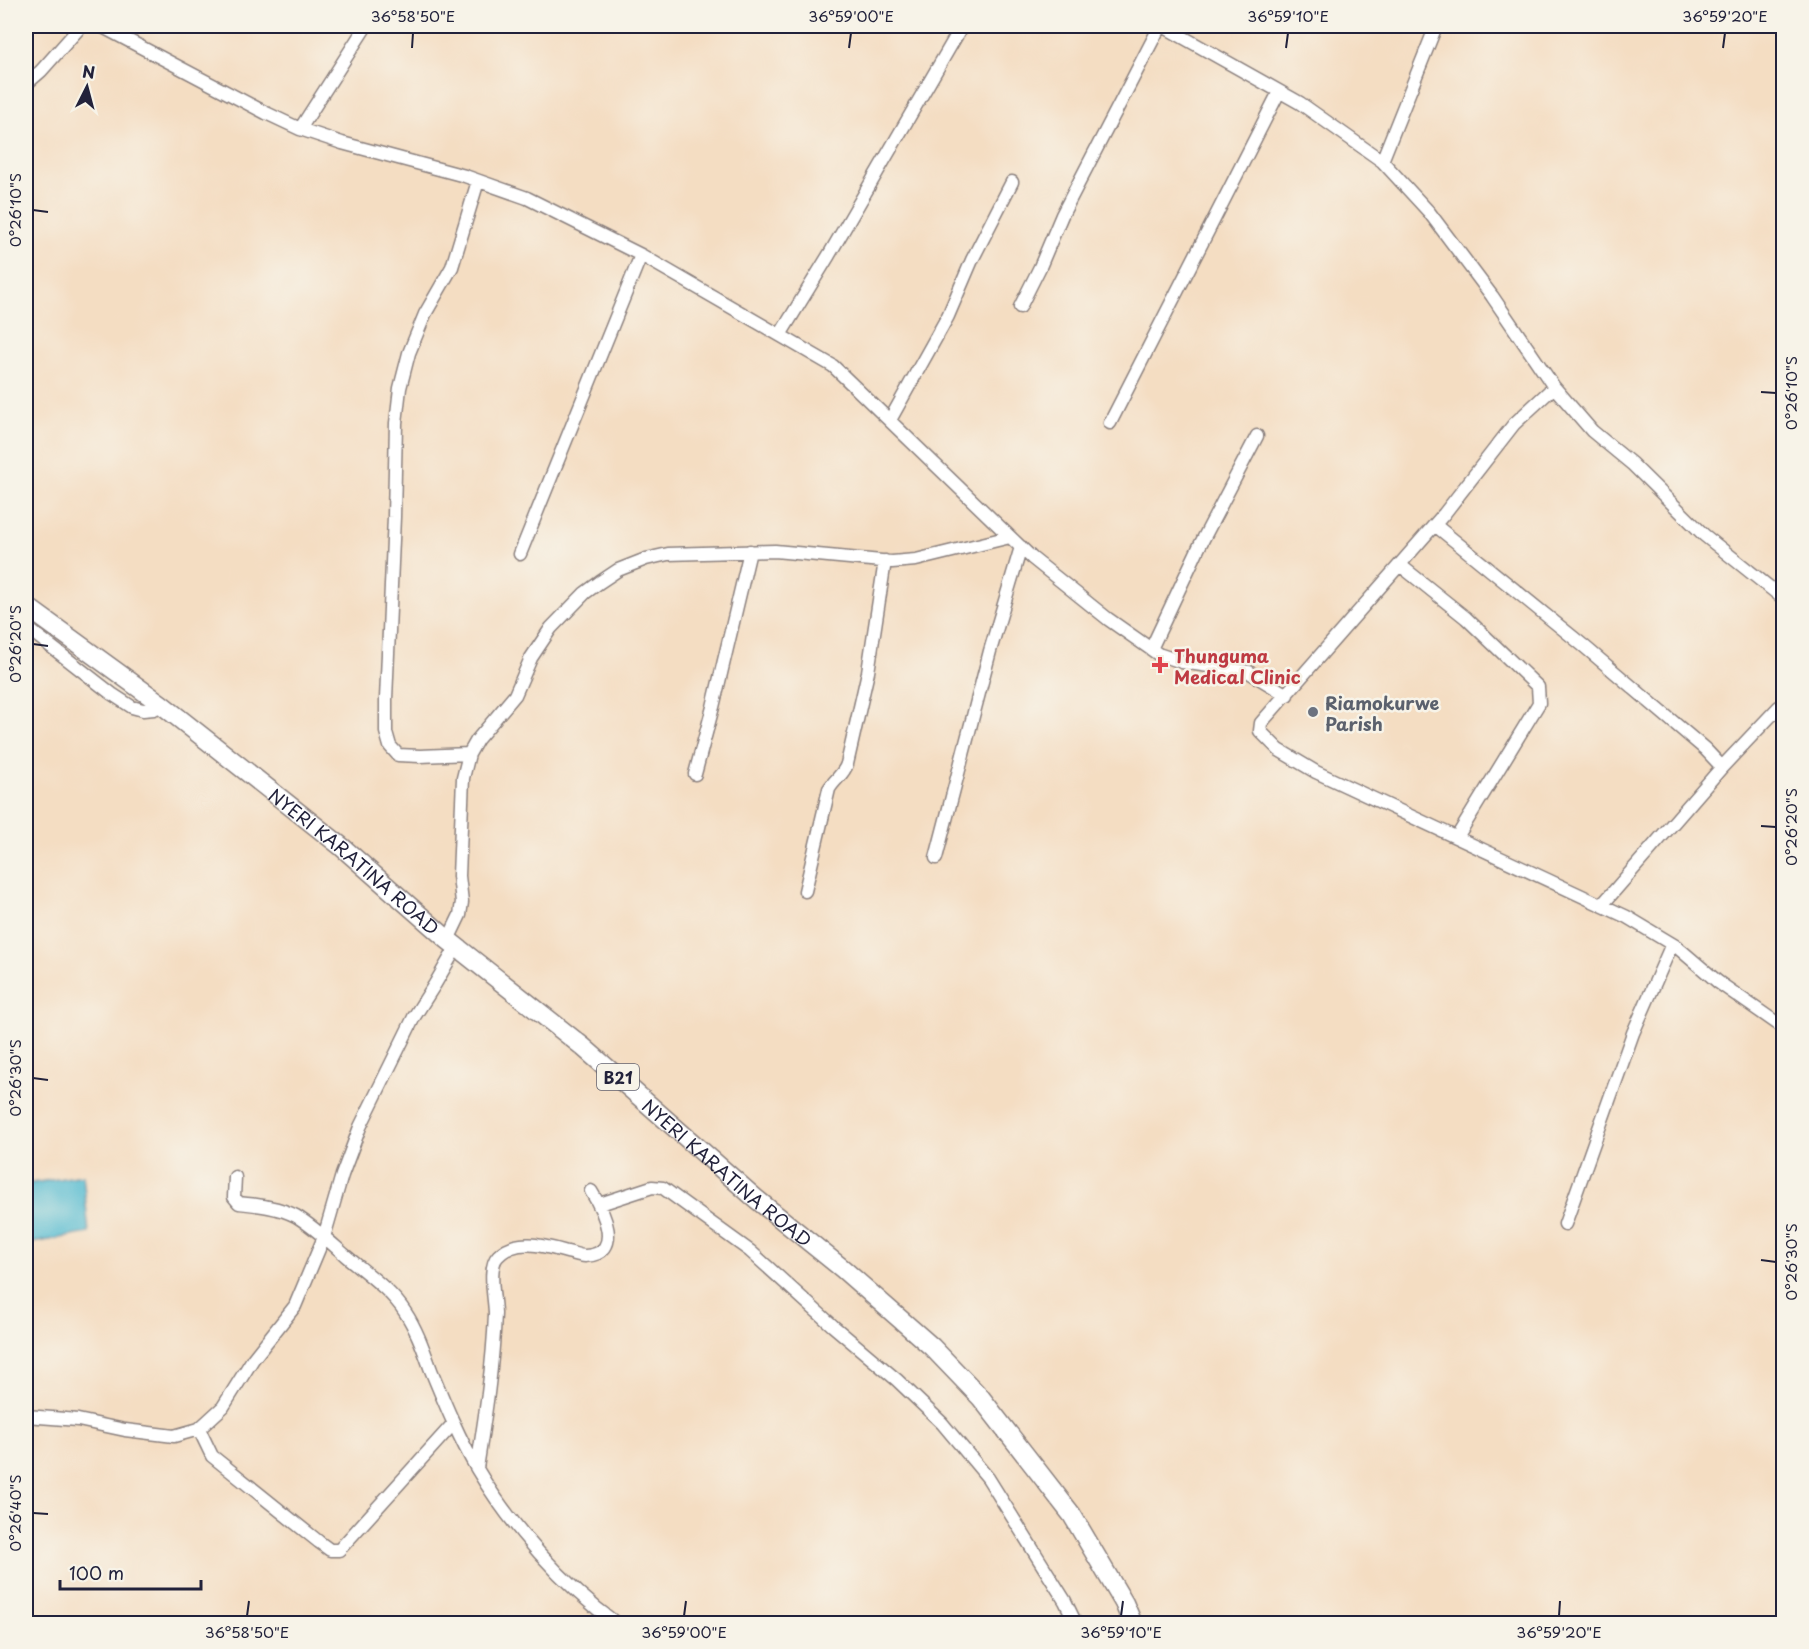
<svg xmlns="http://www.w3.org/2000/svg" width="1809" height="1649" viewBox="0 0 1809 1649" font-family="'Playpen Sans',sans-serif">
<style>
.water{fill:#54bbd1;stroke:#3b6e86;stroke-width:1.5}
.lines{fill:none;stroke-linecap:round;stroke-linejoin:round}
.minor-casing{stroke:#8b807e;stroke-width:15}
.highway-casing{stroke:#8b807e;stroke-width:21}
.minor{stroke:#fff;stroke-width:12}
.highway{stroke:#fff;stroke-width:18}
.ticks{fill:none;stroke:#22223b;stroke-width:2}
.health-dot{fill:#e0444e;stroke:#f7f3e8;stroke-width:2}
.worship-dot{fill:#6b7280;stroke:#f7f3e8;stroke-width:2}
.labels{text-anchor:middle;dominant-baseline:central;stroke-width:5;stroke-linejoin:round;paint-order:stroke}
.shield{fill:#f7f3e8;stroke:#62616f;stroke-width:1.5}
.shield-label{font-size:16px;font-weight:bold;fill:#22223b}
.health-label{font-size:18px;font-weight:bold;fill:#be3a42;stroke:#f7f3e8;text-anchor:start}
.worship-label{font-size:18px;font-weight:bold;fill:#5b616d;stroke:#f7f3e8;text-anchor:start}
.street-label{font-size:18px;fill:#22223b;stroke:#f7f3e8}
.neatline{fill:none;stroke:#22223b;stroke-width:2}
.ticks-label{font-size:15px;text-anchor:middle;fill:#22223b}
</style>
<rect width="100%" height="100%" fill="#f7f3e8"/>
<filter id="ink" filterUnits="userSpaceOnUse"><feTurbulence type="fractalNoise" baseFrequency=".0167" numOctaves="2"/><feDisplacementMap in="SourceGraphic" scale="12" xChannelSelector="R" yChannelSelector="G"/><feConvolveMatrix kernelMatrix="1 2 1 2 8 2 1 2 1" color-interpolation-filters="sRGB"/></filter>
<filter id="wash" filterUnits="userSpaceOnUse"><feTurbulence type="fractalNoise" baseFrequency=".008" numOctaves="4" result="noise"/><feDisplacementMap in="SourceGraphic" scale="24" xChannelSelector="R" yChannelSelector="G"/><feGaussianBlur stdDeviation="1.35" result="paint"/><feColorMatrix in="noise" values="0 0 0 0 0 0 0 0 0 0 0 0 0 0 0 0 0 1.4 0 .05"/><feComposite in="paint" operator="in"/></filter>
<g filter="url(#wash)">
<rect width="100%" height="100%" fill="#f4ddc2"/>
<path class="water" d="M83,1175l6,58 -63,11v-60z"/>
</g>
<g filter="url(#ink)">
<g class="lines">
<defs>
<path id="minor" d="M101,26l165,87 34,16 42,14 123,33 62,22 114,57 192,111 199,192 76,61 50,35 24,8 67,10 38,23
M1163,26l137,77 82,58 47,51 63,84 62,91 38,44 40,33 72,71 80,64
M26,84l15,-13 40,-45
M300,129l66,-103
M1382,161l54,-135
M1020,307l20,-40 22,-52 98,-189
M780,335l49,-80 133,-229
M1554,387l-40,37 -70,90 -183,209 -1,8 19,19 37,22 311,145 50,30 41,35 66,46
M890,420l58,-104 24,-56 40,-78
M1110,423l169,-331
M1435,525l150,122 120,102 17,18
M520,554l121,-299
M1400,565l66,53 72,69 1,16 -82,134
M26,627l86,67 20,13 11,3 11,-1 7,-5
M1151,649l48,-102 58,-111
M469,754l-49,2 -22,-1 -8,-9 -4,-14v-33l8,-182 2,-94 4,-35 9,-35 16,-39 27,-47 26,-86
M695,774l18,-67 37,-156
M936,858l54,-207 31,-104
M805,891l24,-102c5,-9 15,-15 18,-25l21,-92 17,-111
M1602,905l120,-138 57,-60
M448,940l12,-25 2,-13 -3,-26 4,-98 6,-24 8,-14 38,-45 16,-37 20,-30 34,-35 15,-11 18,-12 28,-11 22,-5 107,-3 117,11 24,-2 94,-23
M235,1177l-1,20 5,6c19,2 40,4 57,13 18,11 34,26 50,40 20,17 45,34 59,56 12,18 19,39 26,58 14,34 28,68 46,99 33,56 87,117 140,155
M600,1204l52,-17 11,1 87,63 83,75 64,54 45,43 46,55 77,123 11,23
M1565,1224l68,-191 39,-89
M26,1416l52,4 47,10 49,6 25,-7 24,-22 30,-48 42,-53 29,-69 18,-62 18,-48 54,-110 21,-33 22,-38
M199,1429l13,27 107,86 11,8h9l114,-126
M477,1468c8,-51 16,-102 18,-154 0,-15 -8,-47 3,-58 18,-19 47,-10 69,-4 6,1 12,4 18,4 40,-2 18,-46 6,-65"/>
<g id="highway">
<path id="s1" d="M26,606l135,98 181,143 106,93 134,106 173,152 88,71 89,78 49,51 91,117 52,88 9,21"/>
</g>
</defs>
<use href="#minor" class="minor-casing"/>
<use href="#highway" class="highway-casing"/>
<use href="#minor" class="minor"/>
<use href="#highway" class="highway"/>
</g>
</g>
<path class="ticks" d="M412,48l1,-15M849,48l2,-15M1286,48l2,-15M1723,48l2,-15M33,210l15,2M1761,392l15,1M33,644l15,2M1761,826l15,1M33,1078l15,2M1761,1260l15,2M33,1513l15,1M247,1616l2,-15M684,1616l2,-15M1121,1616l2,-15M1559,1616l1,-15"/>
<path class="health-dot" d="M1157 656h6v6h6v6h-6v6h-6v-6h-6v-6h6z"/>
<circle class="worship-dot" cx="1313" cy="712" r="6"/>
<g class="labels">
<rect class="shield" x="597" y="1064" width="42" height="26" rx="4.5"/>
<g class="shield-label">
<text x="618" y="1077">B21</text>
</g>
<g class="health-label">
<text x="1174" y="655">Thunguma<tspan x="1174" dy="21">Medical Clinic</tspan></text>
</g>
<g class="worship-label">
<text x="1325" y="702">Riamokurwe<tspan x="1325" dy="21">Parish</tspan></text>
</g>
<g class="street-label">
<text stroke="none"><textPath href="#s1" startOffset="416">NYERI KARATINA ROAD</textPath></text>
<text stroke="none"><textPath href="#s1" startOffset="902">NYERI KARATINA ROAD</textPath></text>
</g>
</g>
<rect width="1809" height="1649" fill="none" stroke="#f7f3e8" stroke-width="66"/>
<g transform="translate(87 87) rotate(6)" stroke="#f7f3e8" stroke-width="4.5" paint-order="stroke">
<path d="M0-4.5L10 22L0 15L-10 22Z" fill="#22223b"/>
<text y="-9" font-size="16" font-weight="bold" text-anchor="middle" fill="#22223b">N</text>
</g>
<path d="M60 1580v9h141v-9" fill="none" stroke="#22223b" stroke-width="3"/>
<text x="69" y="1580" font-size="18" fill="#22223b" stroke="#f7f3e8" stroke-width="4.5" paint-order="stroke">100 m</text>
<rect x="33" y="33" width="1743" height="1583" class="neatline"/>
<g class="ticks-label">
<text x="413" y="22">36°58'50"E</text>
<text x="851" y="22">36°59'00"E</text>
<text x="1288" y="22">36°59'10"E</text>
<text x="1725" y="22">36°59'20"E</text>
<text transform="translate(16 210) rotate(-90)" y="5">0°26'10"S</text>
<text transform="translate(1792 393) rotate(-90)" y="5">0°26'10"S</text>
<text transform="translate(16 644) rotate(-90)" y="5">0°26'20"S</text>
<text transform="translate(1792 827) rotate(-90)" y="5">0°26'20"S</text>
<text transform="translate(16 1078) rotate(-90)" y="5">0°26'30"S</text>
<text transform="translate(1792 1262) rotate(-90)" y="5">0°26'30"S</text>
<text transform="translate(16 1513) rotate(-90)" y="5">0°26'40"S</text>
<text x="247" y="1638">36°58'50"E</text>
<text x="684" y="1638">36°59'00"E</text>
<text x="1121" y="1638">36°59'10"E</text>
<text x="1559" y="1638">36°59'20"E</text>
</g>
</svg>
